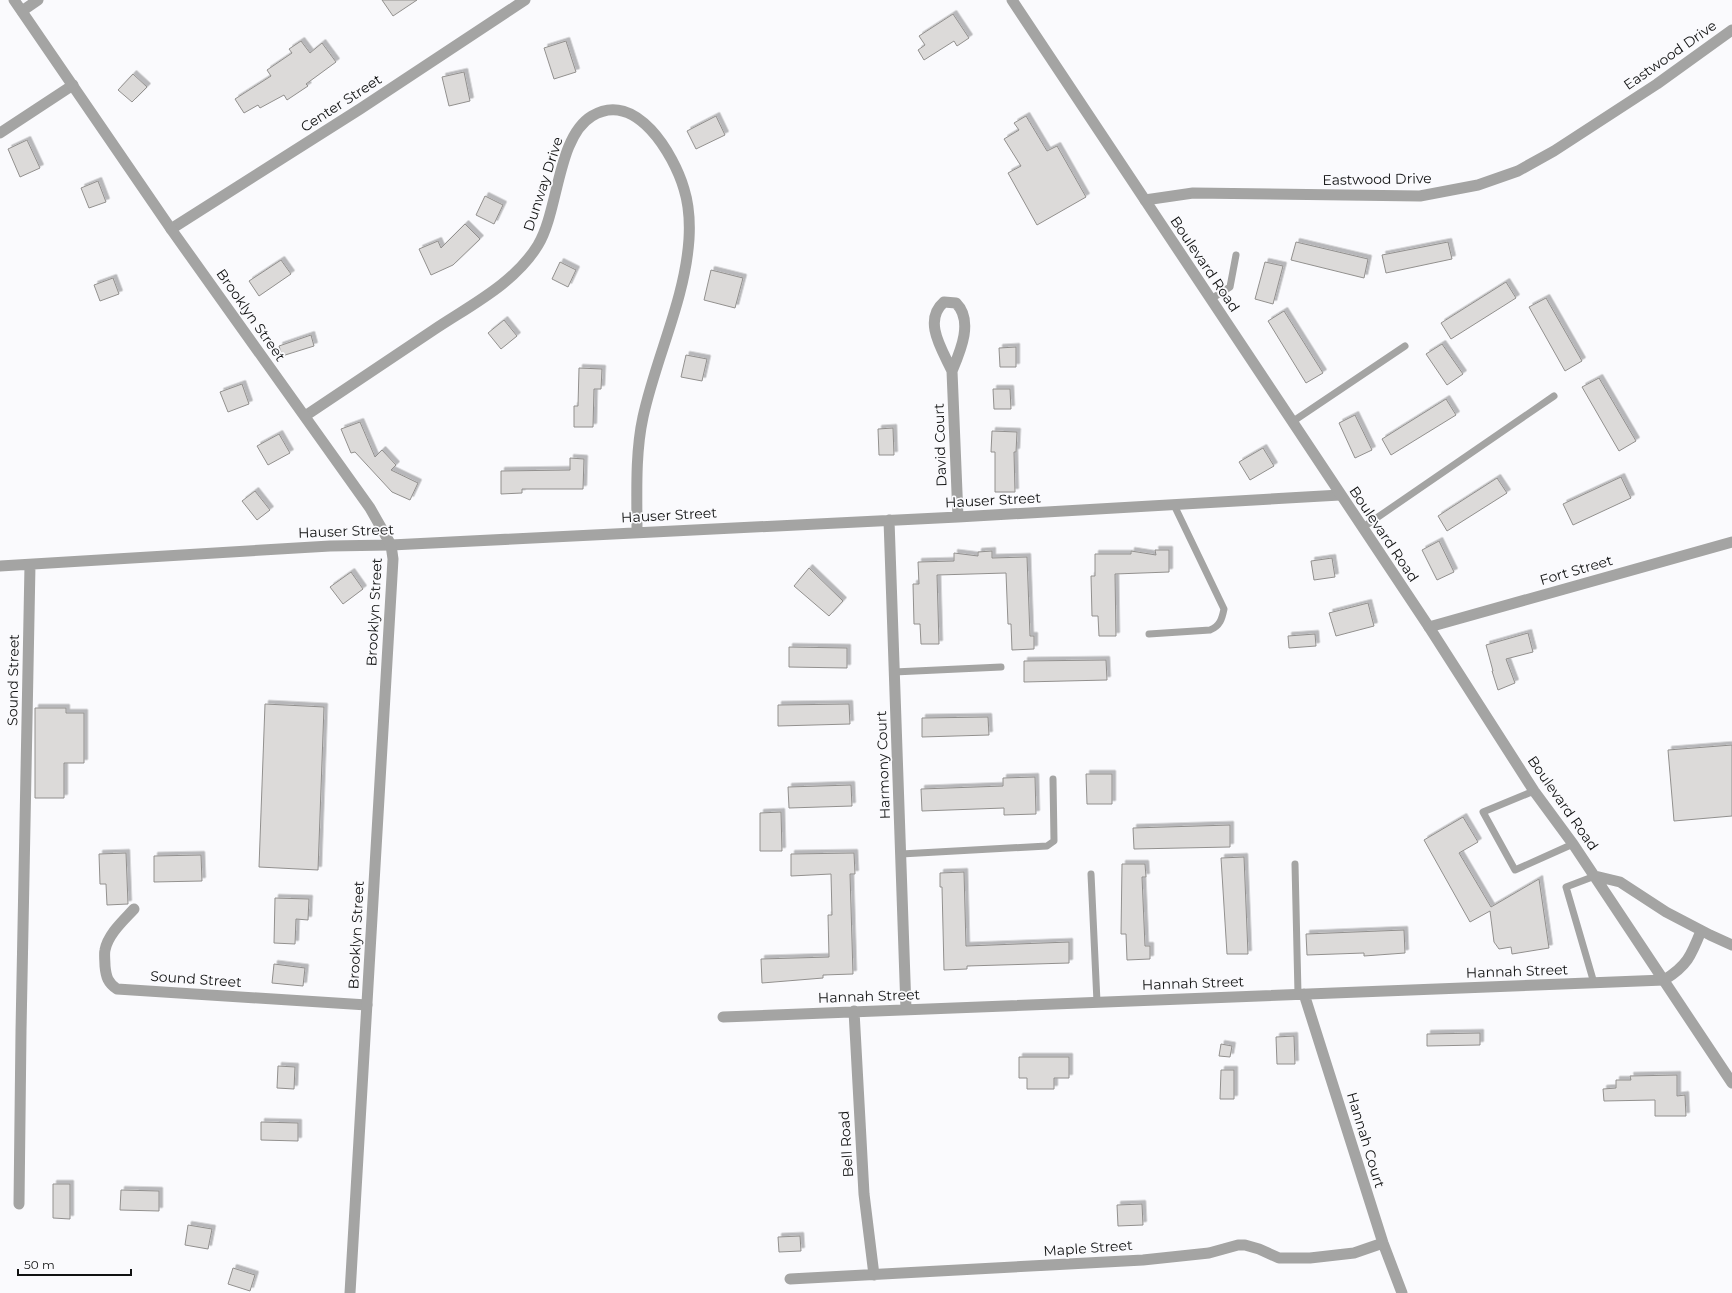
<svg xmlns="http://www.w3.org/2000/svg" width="1732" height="1293" viewBox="0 0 1732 1293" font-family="Montserrat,sans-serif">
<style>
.building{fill:#dcdad9;stroke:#92908e;filter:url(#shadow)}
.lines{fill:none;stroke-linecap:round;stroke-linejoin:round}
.service{stroke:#a4a4a3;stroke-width:7}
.minor{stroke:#a4a4a3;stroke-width:11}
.tertiary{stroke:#a4a4a3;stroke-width:11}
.labels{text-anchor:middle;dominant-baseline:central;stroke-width:3.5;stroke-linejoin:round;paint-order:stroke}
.street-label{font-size:14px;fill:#111212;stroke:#fafafd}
</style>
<defs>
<filter id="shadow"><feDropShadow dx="3.5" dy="-3.5" stdDeviation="0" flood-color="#0004"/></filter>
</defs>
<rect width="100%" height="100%" fill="#fafafd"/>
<path class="building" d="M382,0h35l-24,16z
M953,14l16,24 -12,8 -3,-5 -30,19 -6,-10 7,-5 -6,-9z
M301,41l9,12 12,-10 14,19 -30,22 2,2 -21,14 -3,-5 -24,13 -2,-3 -14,8 -9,-14 36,-23 -4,-6 25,-17 -3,-4z
M566,41l10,31 -22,7 -10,-31z
M464,72l6,29 -21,5 -7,-29z
M133,74l14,13 -15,15 -14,-12z
M716,116l9,19 -29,14 -9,-18z
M1026,116l21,35 10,-5 29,51 -49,28 -29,-52 13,-7 -17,-27 15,-9 -5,-7z
M27,140l13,28 -20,9 -12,-28z
M98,181l8,21 -17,6 -8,-20z
M485,196l18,9 -9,19 -18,-9z
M465,224l15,15 -27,26 -22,10 -12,-26 19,-8 3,7z
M1296,242l72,17 -4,19 -73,-18z
M1448,242l4,17 -66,14 -4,-18z
M281,260l10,14 -32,22 -10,-15z
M560,262l16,8 -8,17 -16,-8z
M1265,262l18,4 -10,38 -18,-5z
M711,270l32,8 -8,30 -31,-8z
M113,278l6,16 -19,7 -6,-16z
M1506,282l10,16 -65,41 -10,-16z
M1546,298l36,63 -17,10 -36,-64z
M1284,311l39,62 -17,10 -38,-62z
M504,320l13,16 -16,13 -13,-16z
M311,335l3,11 -32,10 -3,-10z
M1442,344l21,30 -16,11 -21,-31z
M1016,347v20h-16l-1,-19z
M686,355l21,4 -5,22 -21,-4z
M579,368l23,1 -1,20h-7l-1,38h-19v-21h4z
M1599,378l37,63 -17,10 -37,-64z
M242,384l7,20 -21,8 -8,-20z
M993,389h17l1,20h-17z
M1446,399l10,16 -65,40 -9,-16z
M1355,415l17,35 -17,8 -16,-35z
M360,422l15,35 7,-7 14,15 -5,5 27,13 -8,17 -18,-8 -37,-40 -4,1 -10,-24z
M893,428l1,27h-15l-1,-26z
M992,431l25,1 -1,20h-2l1,40h-20v-40h-4z
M279,434l11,19 -22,12 -11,-19z
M1263,448l11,18 -24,14 -11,-18z
M570,458l14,1 -1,30h-61v4l-21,1v-23l69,-1z
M1621,477l10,21 -58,27 -10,-21z
M1497,478l10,15 -60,38 -9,-15z
M255,491l15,19 -13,10 -15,-19z
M1439,541l15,31 -17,8 -15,-30z
M1155,550h14v22l-54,2 1,62h-17l-1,-20h-6l-1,-40h4v-22h36v-3l25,4z
M992,551v7l35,-1 3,79h4v13l-22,1 -1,-26h-3l-2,-51 -69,2 2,69h-18l-1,-20h-6l-1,-40h6l-1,-22 36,-1v-8l24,3v-4z
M1332,558l3,19 -21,3 -3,-19z
M809,568l34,33 -14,15 -35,-30z
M351,572l12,17 -20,15 -13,-17z
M1368,603l6,23 -38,10 -7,-23z
M1528,633l5,19 -27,7 9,24 -17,7 -6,-19h1l-7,-26z
M1315,634l1,12 -27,2 -1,-12z
M789,647l58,1v20l-58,-1z
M1106,660l1,20 -83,2v-21z
M265,704l59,3 -6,163 -59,-3z
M849,704l1,20 -72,2v-21z
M35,708h31v5h18v50h-20v35h-29z
M988,717l1,18 -67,2v-19z
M1732,745v71l-58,5 -6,-71z
M1086,774h26v30h-25z
M1035,777l1,37 -32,1v-7l-82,3 -1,-22 82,-3v-8z
M851,785l1,21 -63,2 -1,-21z
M781,812l1,39h-22v-38z
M1463,817l15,25 -19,11 32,54 48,-28 10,69 -37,6 -1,-7 -12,2 -5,-7 -4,-31 -20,11 -46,-82z
M1230,825v22l-96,2 -1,-21z
M126,853l2,51 -21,1 -1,-21h-6l-1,-30z
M854,853l1,21h-5l3,100 -30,1v3l-61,5 -1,-24 68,-2 -1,-42h4l-1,-41 -40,2v-22z
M201,855l1,26 -48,1v-26z
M1244,857l4,97h-21l-6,-96z
M1122,864h23l1,13h-4l3,69h5v13l-23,1 -1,-26h-5z
M964,872l2,74 103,-4v21l-102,3v3l-23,1 -2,-83h-2v-14z
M275,898l34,1 -1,21 -12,-1 -1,25 -21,-1z
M1404,930l1,23 -41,3v-3l-57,2 -1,-21z
M274,964l31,4 -2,18 -31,-3z
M1480,1033v12l-53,1v-12z
M1294,1036l1,28h-18l-1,-27z
M1221,1044l11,2 -2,11 -11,-1z
M1019,1057h50v21h-15v11h-27v-11h-8z
M278,1066l17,1 -1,22 -17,-1z
M1221,1070h13v29h-14z
M1677,1075v21l8,-1 1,21h-31v-16l-51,1 -1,-12 13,-1v-8h15l-1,-4z
M261,1122l37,1v18l-37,-1z
M53,1184h17v35l-17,-1z
M121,1190l38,1v20l-39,-1z
M1142,1204l1,21 -25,1 -1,-21z
M188,1225l24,4 -4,20 -23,-4z
M800,1236l1,15 -22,1 -1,-15z
M233,1268l22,7 -5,16 -22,-7z"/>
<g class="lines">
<path class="service" d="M1211,299l19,-12 6,-32
M1292,422l113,-76
M1362,528l192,-132
M1149,634l61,-4c10,-4 12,-11 14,-21l-50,-104
M894,672l107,-5
M1534,791l-51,21 32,58 58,-26
M901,854l146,-8 7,-5 -1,-62
M1295,864l3,130
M1091,874l6,128
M1594,983l-28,-96 29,-11"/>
<path class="minor" d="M22,11l16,-11
M0,133l73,-48
M1145,200l48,-7 227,3 58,-11 40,-14 36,-20 103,-67 75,-54
M171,229l189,-120 165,-109
M944,302l12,1c18,18 4,49 -4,68 -9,-20 -30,-50 -8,-69z
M952,371l6,146
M305,416c43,-29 87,-58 130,-87 36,-24 80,-46 103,-84 21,-35 19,-108 54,-129 44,-27 82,39 92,73 5,16 6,33 5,50 -4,61 -33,118 -46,178 -8,37 -6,77 -6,115
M889,520l17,489
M0,566l330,-20 61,-1 567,-28 382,-22
M1429,627l303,-85
M134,909c-10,11 -26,25 -29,41 -1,4 0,11 0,16 1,11 3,17 12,23l250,16
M1304,994l79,249 19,50
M854,1011l10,183 10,81
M723,1017l941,-37
M19,1204l2,-173 9,-466
M790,1279l353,-19 66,-7 29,-8h7l14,4 20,9h31l44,-5 29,-10"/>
<path class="tertiary" d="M14,0l157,229 199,279 21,37 2,14 -43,734
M1012,0l417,627 105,164 39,53 159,239
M1595,876l25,6 46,30 44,23 22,10
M1664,980c23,-14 27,-24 37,-49"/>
</g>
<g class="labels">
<g class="street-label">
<text transform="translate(1670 55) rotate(-35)">Eastwood Drive</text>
<text transform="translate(341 103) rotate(-33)">Center Street</text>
<text transform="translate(1377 179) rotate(-1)">Eastwood Drive</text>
<text transform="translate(543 184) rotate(-72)">Dunway Drive</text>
<text transform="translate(1205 264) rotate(56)">Boulevard Road</text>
<text transform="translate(251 315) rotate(55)">Brooklyn Street</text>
<text transform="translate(940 445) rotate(-92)">David Court</text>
<text transform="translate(993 500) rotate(-3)">Hauser Street</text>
<text transform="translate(669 515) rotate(-3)">Hauser Street</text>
<text transform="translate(346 531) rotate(-2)">Hauser Street</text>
<text transform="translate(1384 534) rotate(56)">Boulevard Road</text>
<text transform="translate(1576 570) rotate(-16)">Fort Street</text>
<text transform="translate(374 612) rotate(-87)">Brooklyn Street</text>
<text transform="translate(13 680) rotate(-89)">Sound Street</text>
<text transform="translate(883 765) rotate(-92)">Harmony Court</text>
<text transform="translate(1563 803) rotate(55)">Boulevard Road</text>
<text transform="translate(356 935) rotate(-87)">Brooklyn Street</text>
<text transform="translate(1517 971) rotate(-2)">Hannah Street</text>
<text transform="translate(196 979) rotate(4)">Sound Street</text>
<text transform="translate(1193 983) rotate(-2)">Hannah Street</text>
<text transform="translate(869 996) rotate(-2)">Hannah Street</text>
<text transform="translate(1366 1140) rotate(73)">Hannah Court</text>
<text transform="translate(846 1144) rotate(-94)">Bell Road</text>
<text transform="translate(1088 1248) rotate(-4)">Maple Street</text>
</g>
</g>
<path d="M18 1269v6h113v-6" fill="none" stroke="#111212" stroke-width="2"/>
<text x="24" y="1269" font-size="12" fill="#111212" stroke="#fafafd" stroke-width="3" paint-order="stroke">50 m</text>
</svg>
